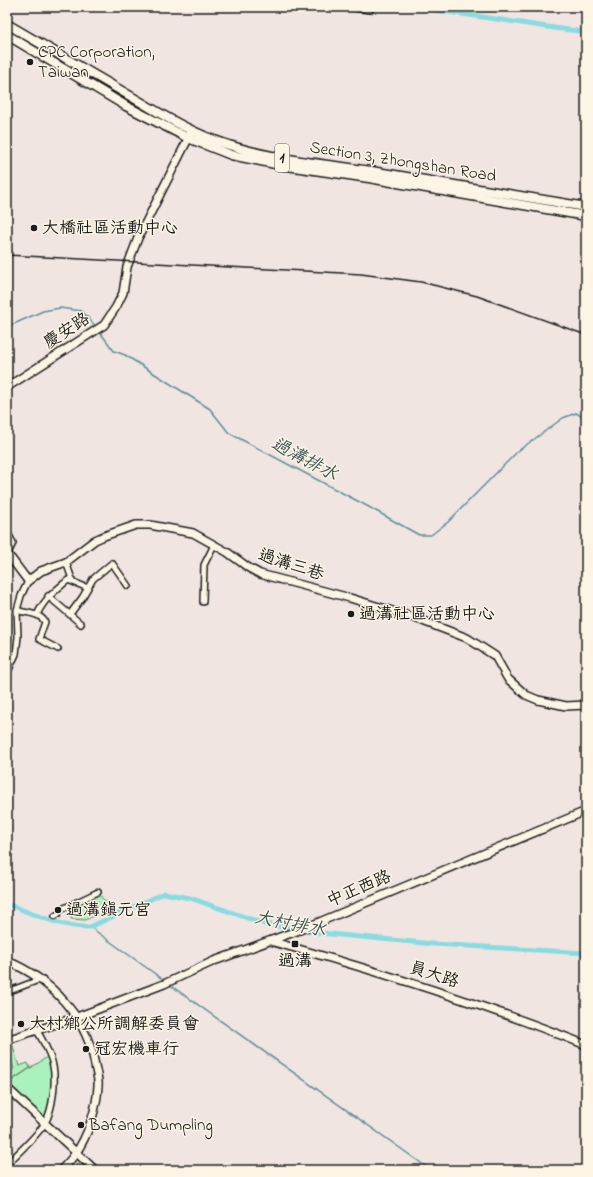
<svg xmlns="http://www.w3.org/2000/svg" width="593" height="1177" viewBox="0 0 593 1177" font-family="'Indie Flower','LXGW WenKai TC',sans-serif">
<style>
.green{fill:#aaf1bd;stroke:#63866c}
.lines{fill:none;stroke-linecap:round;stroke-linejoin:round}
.stream{stroke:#5d8f92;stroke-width:1.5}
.canal{stroke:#89dbe1;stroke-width:5}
.street-casing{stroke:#1c1c1c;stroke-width:8}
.secondary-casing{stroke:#1c1c1c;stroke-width:10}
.primary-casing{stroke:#1c1c1c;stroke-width:11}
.street{stroke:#fcf5e5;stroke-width:5}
.secondary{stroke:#fcf5e5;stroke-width:7}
.primary{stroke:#fcf5e5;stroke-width:8}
.rail{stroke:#1c1c1c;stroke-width:1.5}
.poi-dot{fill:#1c1c1c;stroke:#fcf5e5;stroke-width:1.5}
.labels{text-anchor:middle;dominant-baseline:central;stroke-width:3;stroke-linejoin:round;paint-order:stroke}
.shield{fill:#fcf5e5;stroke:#5f5d58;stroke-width:1}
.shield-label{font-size:16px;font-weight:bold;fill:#1c1c1c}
.poi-label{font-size:17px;fill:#1c1c1c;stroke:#fcf5e5;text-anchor:start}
.street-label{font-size:17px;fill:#1c1c1c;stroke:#fcf5e5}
.water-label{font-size:18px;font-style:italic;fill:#3d5557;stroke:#fcf5e5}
</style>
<rect width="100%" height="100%" fill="#f1e5e2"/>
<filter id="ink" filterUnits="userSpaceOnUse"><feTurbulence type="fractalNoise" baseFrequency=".025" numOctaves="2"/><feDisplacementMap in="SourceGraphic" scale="8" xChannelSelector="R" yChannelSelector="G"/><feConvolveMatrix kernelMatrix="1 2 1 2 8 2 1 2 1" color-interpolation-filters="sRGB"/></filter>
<g filter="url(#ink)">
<path class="green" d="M97,887c4,12 7,15 19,19l-31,14 -14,-1v-5z
M11,1040l8,26 9,-3 2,5 -23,15v-9l7,-5 -7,-24v-3z
M50,1055l3,39 -8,29 -38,-35v-4z"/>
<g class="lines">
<path class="stream" d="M7,327l36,-16 17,-3 22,3 15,17
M99,331l15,20 11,4 85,54 19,24 138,73 52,29h12l17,-13 70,-71 45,-33 13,-5 10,6
M90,927l75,54
M170,985l261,185"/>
<path class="canal" d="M416,7l138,21 32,4
M7,904c24,9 56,24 83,23l74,-34 26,5 75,26 55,9 113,11 153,9"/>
<defs>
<path id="street" d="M347,7l23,3
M66,562l7,20
M48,596l33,28
M203,602l1,-37 10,-20
M17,610c10,4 22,2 28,12l-6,17 19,10
M70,614l12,-16 11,-19 19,-16 16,23
M37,615c7,-16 18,-24 31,-35l20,8
M7,674l9,-20 2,-17 -1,-27 4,-14 7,-15
M62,909l36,-17
M55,916l3,-2
M7,992l29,-11 3,-2
M7,1164c11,-11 30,-28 38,-41 8,-14 11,-42 8,-57 -2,-13 -11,-26 -17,-37"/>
<path id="secondary" d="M7,387l97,-62 12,-18 7,-14 4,-26 11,-29 53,-105
M7,534l5,9 -5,10 21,28 13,-10 25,-9 29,-22 9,-4 32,-11h14l43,8 34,19 22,16 11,6 90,24 65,20 52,20 28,18 13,23 18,16 12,5 28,6 20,-1
M270,941c76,21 151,44 225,70 30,10 61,22 91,34
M7,961c44,18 80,56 88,104 1,7 4,14 3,21 -1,21 -10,51 -23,68 -4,6 -9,11 -14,16
M7,1040l70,-23 87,-33 50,-23 91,-33 281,-117
M7,1088l88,82"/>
<path id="primary" d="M7,24l161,94c16,9 32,17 49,23 49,18 103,22 154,30 72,12 143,24 215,36
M7,35l119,71 62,32 43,17 49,10 89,13 217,38"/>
</defs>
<use href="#street" class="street-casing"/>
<use href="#secondary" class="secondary-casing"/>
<use href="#primary" class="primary-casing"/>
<use href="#street" class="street"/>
<use href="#secondary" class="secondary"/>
<use href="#primary" class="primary"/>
<path class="rail" d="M7,255l354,19 60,8 56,14 109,39"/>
</g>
</g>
<g class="poi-dot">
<circle cx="30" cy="62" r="4"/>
<circle cx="34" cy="228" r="4"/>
<circle cx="351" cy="614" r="4"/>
<circle cx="58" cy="910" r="4"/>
<rect x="291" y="940" width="8" height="8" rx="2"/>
<circle cx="21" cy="1024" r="4"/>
<circle cx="86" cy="1049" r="4"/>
<circle cx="81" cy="1125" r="4"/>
</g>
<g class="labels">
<rect class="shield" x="275" y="144" width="14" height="28" rx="3"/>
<g class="shield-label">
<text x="282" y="158">1</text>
</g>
<g class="poi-label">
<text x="38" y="52">CPC Corporation,<tspan x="38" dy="20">Taiwan</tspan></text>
<text x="42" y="228">大橋社區活動中心</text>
<text x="359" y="614">過溝社區活動中心</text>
<text x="66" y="910">過溝鎮元宮</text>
<text x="295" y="961" text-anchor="middle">過溝</text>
<text x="29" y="1024">大村鄉公所調解委員會</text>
<text x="94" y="1049">冠宏機車行</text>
<text x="89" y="1125">Bafang Dumpling</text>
</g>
<g class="street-label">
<text transform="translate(403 162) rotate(9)">Section 3, Zhongshan Road</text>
<text transform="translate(67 331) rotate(-33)">慶安路</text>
<text transform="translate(291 565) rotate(18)">過溝三巷</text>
<text transform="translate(359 889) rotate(-23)">中正西路</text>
<text transform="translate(434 975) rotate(18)">員大路</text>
</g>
<g class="water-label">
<text transform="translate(304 460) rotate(28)">過溝排水</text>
<text transform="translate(290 925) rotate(11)">大村排水</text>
</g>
</g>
<rect width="593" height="1177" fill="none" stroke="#fcf5e5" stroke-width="24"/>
<rect x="12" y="12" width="569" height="1153" fill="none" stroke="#1c1c1c" stroke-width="1.5" filter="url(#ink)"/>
</svg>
